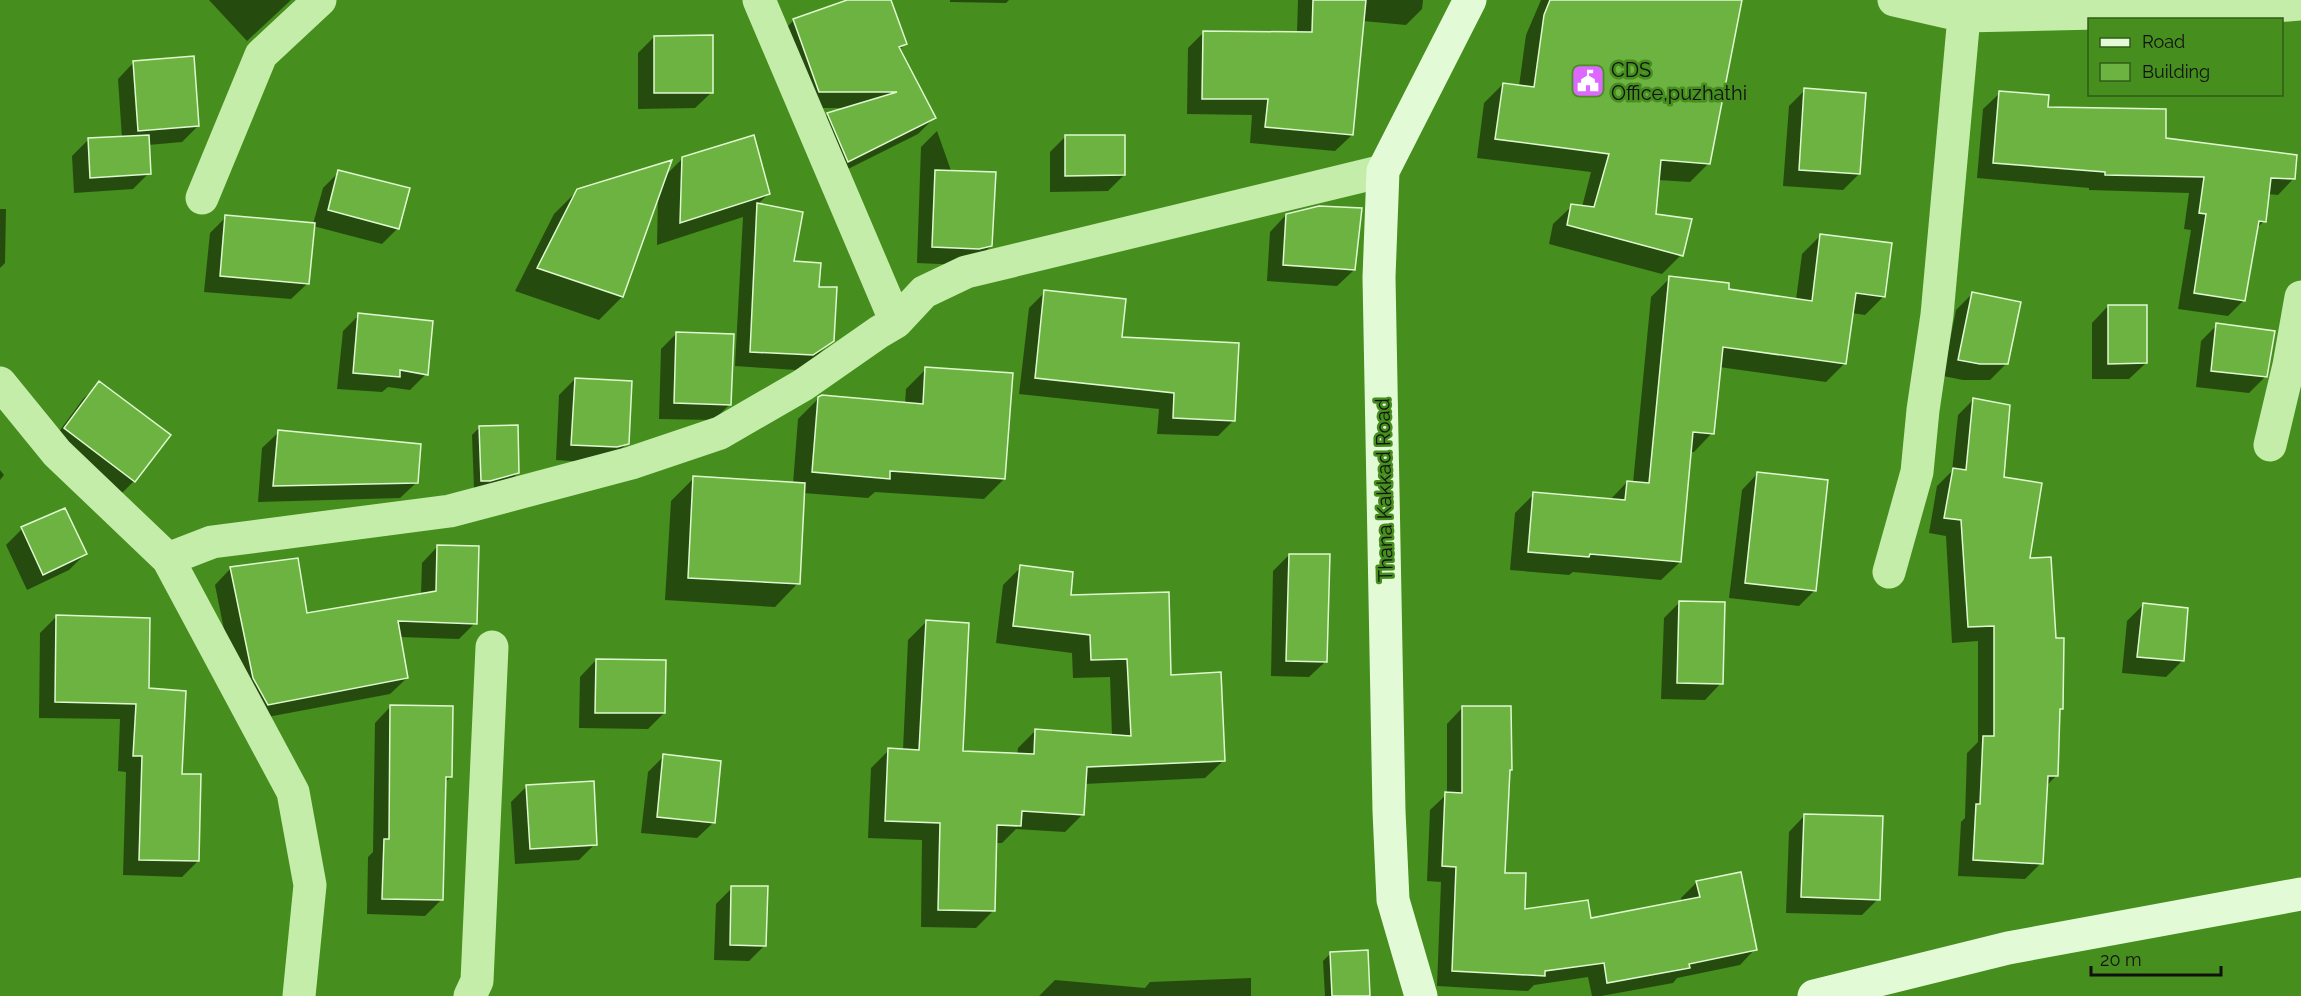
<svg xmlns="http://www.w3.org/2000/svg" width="2301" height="996" viewBox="0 0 2301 996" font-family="Raleway,sans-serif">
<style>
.shadow{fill:#0007}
.building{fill:#6cb341;stroke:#e0f9d0;stroke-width:1.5}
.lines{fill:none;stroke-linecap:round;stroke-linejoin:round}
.street{stroke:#c4edaa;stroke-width:33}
.secondary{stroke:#e3fad7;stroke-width:33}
.labels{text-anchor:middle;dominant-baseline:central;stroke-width:5;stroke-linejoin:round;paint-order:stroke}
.poi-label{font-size:20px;fill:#111;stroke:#468e1d;text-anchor:start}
.street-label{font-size:20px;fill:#111;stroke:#468e1d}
</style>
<rect width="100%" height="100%" fill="#468e1d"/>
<path class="shadow" d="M209,0h82l-44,41z
M851,0h39l16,44 -7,6 35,68 -16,16 -86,43 -20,-47 16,-16 19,-6h-44l-26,-71 16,-16z
M950,0h59l-3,3 -56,-1z
M1298,0h125l-1,9 -16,16 -43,-4 -11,114 -17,16 -85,-8 2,-28 -65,-1 1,-66 16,-16 93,1z
M1541,0h181l-13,163 -19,19 -32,-2 -4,36 27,39 -19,19 -113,-30 4,-20 19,-18 10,1 9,-35 -114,-14 7,-55 19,-19 16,2 7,-51z
M654,37l58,55 -17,16 -57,1v-56z
M134,62l64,64 -16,16 -34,3 1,28 -16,16 -59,4 -2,-37 16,-16 34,-2 -4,-59z
M1805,90l54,84 -16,16 -60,-4 6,-80z
M2000,93l46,15 118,32 130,38 -16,17 -10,-1 -4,27 -8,8 -12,71 -16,16 -50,-7 13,-79 -7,-1 5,-36 -100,-3v-2l-112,-10 6,-69z
M937,131l17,48 37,67 -17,16 -12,3 -45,-2 4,-116z
M1066,136l58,39 -16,16 -58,1v-40z
M682,159l87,34 -12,12 35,58 25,25 15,52 -15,16 -21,14 -61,-4 8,-149 -86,28 1,-51 -36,103 -23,23 -84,-29 39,-77 24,-24 86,-13z
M339,172l59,56 -16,16 -69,-18 -5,57 -17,16 -87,-7 6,-59 16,-16 87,7 10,-36z
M0,209h6l-1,54 -5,5z
M1286,215l68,55 -17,16 -70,-5 3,-49z
M1820,236l64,60 -19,19 -13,-2 -7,50 -19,19 -107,-15 -7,66 -18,19h-5l-9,110 -19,18 -88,-8 -4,3 -59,-5 5,-57 19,-19 76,6 17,-18 6,1 18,-186 19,-19 57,12 69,10 6,-46z
M1045,292l75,46 114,82 -16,16 -61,-2 2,-25 -140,-15 10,-86z
M1973,293l34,70 -17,17h-27l-20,-4 13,-66z
M2108,306l38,57 -17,16h-37v-56z
M359,315l67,59 -16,16 -22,-3 -6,5 -45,-3 6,-58z
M2217,325l48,52 -16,16 -53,-6 5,-46z
M677,333l53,71 -16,16 -55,-1 2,-70z
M926,369l78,110 -20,20 -109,-7 -7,6 -65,-5 -5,90 -23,24 -110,-7 6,-99 23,-23 99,6 5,-65 21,-21 86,6 1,-15z
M575,379l52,64 -16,17 -11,3 -44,-3 3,-65z
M100,383l34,98 -16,16 -63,-60 28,-38z
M1974,399l28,79 26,82 34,148 -4,3 -2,65 -10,10 -5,77 -16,16 -67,-3 3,-54 4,-4 2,-65 11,-11v-101l-26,2 -6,-107 -17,-3 8,-47 15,-15 6,-56z
M480,427l38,46 -8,8 -36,8 -2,-54z
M279,432l138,50 -17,16 -142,4 4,-54z
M0,470l4,5 -4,5z
M1758,473l57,117 -16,16 -70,-8 13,-108z
M22,529l63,25 -16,16 -42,20 -21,-45z
M438,546l37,77 -16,16 -60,-2 8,41 -17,16 -139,26 -14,-26 -22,-109 16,-17 74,47 116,-20 1,-32z
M1289,555l37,106 -17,16 -38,-1 2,-105z
M1021,567l48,30 101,79 54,84 -19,18 -121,6 -1,30 -18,18 -49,-3 -14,14h-7l-1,67 -18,18 -55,-1 1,-87 -54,-2 3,-70 18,-18h14l5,-110 18,-18 35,131 56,2 1,-7 18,-18 76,6 -2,-59 -37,1 -1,-25 -76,-10 7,-58z
M1680,602l41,81 -16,17 -44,-1 3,-81z
M2143,605l39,56 -16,16 -44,-4 5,-52z
M56,617l91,73 34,85 17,86 -16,16 -59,-2 3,-103 -8,-1 2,-52 -81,-1 1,-85z
M596,660l68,53 -16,16 -69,-1 1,-51z
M391,706l60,71 -7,6 -2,116 -17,17 -58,-2 1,-57 5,-5 2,-129z
M1462,708l46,64 -5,102 20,36 66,9 93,-17 -1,-4 16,-16 58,67 -15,16 -63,13 -4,5 -72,13h-9l-4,-19 -54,8 -6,6 -91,-5 4,-104 -14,-1 3,-71 17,-16v-70z
M664,756l50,66 -17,16 -56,-5 7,-61z
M527,786l68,58 -16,16 -64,4 -4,-62z
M1805,815l73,84 -16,16 -76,-2 3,-81z
M732,888l33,57 -16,16 -35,-1 2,-56z
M1331,953l38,43h-44l-2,-35z
M1251,978v18h-212l16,-16 90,8 5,-6z"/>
<path class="building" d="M847,0h44l16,44 -8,3 37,71 -88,44 -21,-49 70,-21h-78l-26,-73z
M1313,0h53l-13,135 -88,-8 3,-28h-66l1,-68 109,1z
M1550,0h192l-32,164 -49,-4 -5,54 36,5 -9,37 -116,-31 4,-21 23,3 15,-53 -114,-15 8,-56 31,4 10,-72z
M713,35v58h-59v-57z
M194,56l5,70 -61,5 -5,-70z
M1804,88l62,5 -6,81 -61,-4z
M1999,91l50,4 -1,12 118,2v29l131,17 -2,24 -24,-1 -5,44 -7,-1 -14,80 -51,-8 12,-79 -7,-1 5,-36 -99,-2v-3l-112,-9z
M149,135l2,39 -61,4 -2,-40z
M754,135l16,59 -90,29 2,-66z
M1065,135h60v40l-60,1z
M672,160l-49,137 -86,-29 40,-79z
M338,170l72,18 -11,41 -71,-19z
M935,170l61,2 -4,74 -13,3 -47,-2z
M757,203l46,9 -9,49 27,2 -2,24h18l-3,54 -21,14 -63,-3z
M1319,206l43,2 -7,62 -72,-5 3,-51z
M225,215l90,8 -6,61 -89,-8z
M1820,234l72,9 -7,54 -29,-4 -10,71 -123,-17 -9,87 -21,-2 -12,130 -91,-8 -1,3 -61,-5 5,-60 92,8 2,-19 22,2 20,-207 60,7v6l83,12z
M1044,290l82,9 -4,38 117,6 -4,78 -62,-3 1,-25 -139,-15z
M1972,292l49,10 -13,62h-28l-22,-4z
M2108,305h39v58l-39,1z
M358,313l75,8 -5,54 -28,-5v7l-47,-4z
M2216,323l59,8 -8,46 -56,-6z
M676,332l58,2 -3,71 -57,-2z
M925,367l88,6 -8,106 -115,-8v8l-78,-7 6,-75 4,-2 101,9z
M575,378l57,3 -3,63 -12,3 -46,-2z
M99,381l72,54 -36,47 -71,-54z
M1973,398l37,7 -6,72 38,6 -12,75 21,-1 5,81h8l-1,71h-3l-2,67h-10l-5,88 -70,-4 3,-56h4l3,-68h11v-110l-26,1 -7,-107 -17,-2 9,-50 13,2z
M518,425l1,48 -29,8h-9l-2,-55z
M278,430l143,14 -3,39 -145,3z
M1757,472l71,8 -12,111 -71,-8z
M693,476l112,7 -5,101 -112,-6z
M65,508l22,46 -44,21 -22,-48z
M437,545l42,1 -2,78 -79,-3 10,57 -140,27 -15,-27 -23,-111 68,-9 9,55 129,-22z
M1289,554h41l-3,108 -41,-1z
M1020,565l53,7 -2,23 98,-3 2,83 50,-3 4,89 -138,6 -3,48 -62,-4 -1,15 -24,-1 -2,86 -57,-1 2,-87 -55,-2 3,-73 31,2 7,-130 43,3 -6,128 71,3 1,-25 96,7 -4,-77 -36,1 -1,-25 -77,-9z
M1679,601l46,1 -2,82 -46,-1z
M2143,603l45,5 -4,53 -47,-4z
M56,615l94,3 -1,70 37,3 -4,83h19l-2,87 -60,-1 3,-104h-9l3,-52 -81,-2z
M596,659l70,1 -1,53h-70z
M390,705l63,1 -1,71h-6l-3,123 -61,-1 2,-60h5z
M1462,706h49l1,64h-2l-5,103h21l-1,36 63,-9 3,18 109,-21 -4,-16 45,-9 16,78 -68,14 1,4 -83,15 -3,-20 -59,8v5l-93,-5 4,-104 -14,-1 3,-74 17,1z
M663,754l58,7 -6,62 -58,-6z
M594,781l3,64 -67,4 -4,-64z
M1804,814l79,2 -3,84 -79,-3z
M731,886h37l-2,60 -36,-1z
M1368,950l2,46h-38l-2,-44z"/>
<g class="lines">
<path class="street" d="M759,0l137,322
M1894,0l70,16 264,-6 73,-6
M202,198l59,-143 59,-55
M0,383l57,70 111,106
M2270,445l19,-80 12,-68
M1889,572l28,-100 6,-62 14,-95 27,-299
M299,996l11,-111 -17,-93 -125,-233 44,-17 238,-31 181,-48 89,-30 83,-48 76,-53 17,-10 28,-30 42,-20 417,-101
M470,996l7,-15 15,-334"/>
<path class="secondary" d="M1421,996l-28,-96 -4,-89 -10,-534 4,-106 87,-171
M1814,996l194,-48 293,-54"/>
</g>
<defs>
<symbol id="civic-square" viewBox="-11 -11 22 22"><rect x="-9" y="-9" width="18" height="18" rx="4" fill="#dc68fd" stroke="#468e1d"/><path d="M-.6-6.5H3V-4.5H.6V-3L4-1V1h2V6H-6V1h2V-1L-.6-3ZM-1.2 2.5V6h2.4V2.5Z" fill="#fff"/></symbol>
</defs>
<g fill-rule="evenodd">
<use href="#civic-square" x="1569" y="62" width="38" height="38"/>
</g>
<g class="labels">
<g class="poi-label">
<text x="1611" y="70">CDS<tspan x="1611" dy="23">Office,puzhathi</tspan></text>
</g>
<g class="street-label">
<text transform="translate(1384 490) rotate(-91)">Thana Kakkad Road</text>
</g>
</g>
<rect x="2088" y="18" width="195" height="78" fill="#468e1d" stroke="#315c18" stroke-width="1.5"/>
<rect x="2100" y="38" width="30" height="9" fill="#e3fad7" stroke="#315c18" stroke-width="1.5"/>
<text x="2142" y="48" font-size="18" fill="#111111">Road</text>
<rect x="2100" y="63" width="30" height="18" fill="#6cb341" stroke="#315c18" stroke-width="1.5"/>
<text x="2142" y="78" font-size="18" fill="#111111">Building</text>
<path d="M2091 966v9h130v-9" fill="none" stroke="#111111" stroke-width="3"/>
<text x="2100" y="966" font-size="18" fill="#111111" stroke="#468e1d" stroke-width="4.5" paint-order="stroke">20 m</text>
</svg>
